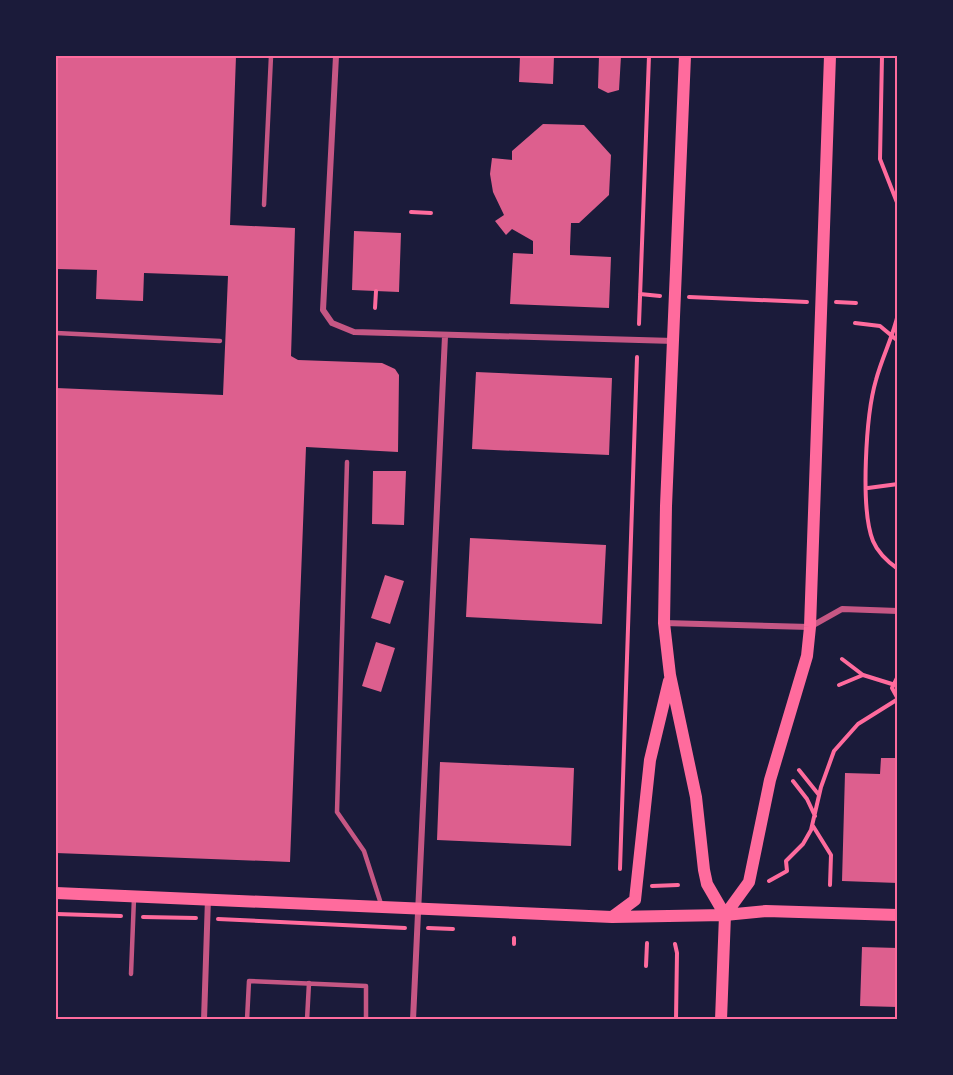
<svg xmlns="http://www.w3.org/2000/svg" width="953" height="1075" viewBox="0 0 953 1075" font-family="'Noto Sans',sans-serif">
<style>
.building{fill:#dd5f8e}
.lines{fill:none;stroke-linecap:round;stroke-linejoin:round}
.path{stroke:#ff6b9d;stroke-width:4}
.service{stroke:#c65784;stroke-width:4.5}
.minor{stroke:#c65784;stroke-width:6}
.secondary{stroke:#ff6b9d;stroke-width:12}
.neatline{fill:none;stroke:#ff6b9d;stroke-width:2}
</style>
<rect width="100%" height="100%" fill="#1b1b3a"/>
<path class="building" d="M56,56h180l-6,169 65,3 -4,128 7,4 84,3 13,6 4,6 -1,77 -92,-5 -16,415 -234,-9v-465l167,7 5,-119 -84,-3 -1,28 -47,-2 1,-29 -41,-1z
M520,56h34l-1,28 -34,-2z
M599,56h22l-2,34 -11,3 -10,-5z
M543,124l41,1 27,30 -2,40 -30,28h-8l-1,24v8l41,2 -2,51 -99,-4 3,-51 20,1v-13l-21,-12 -6,6 -11,-14 9,-6 -11,-23 -3,-18 2,-16 20,2v-9z
M354,231l47,2 -2,59 -47,-2z
M476,372l136,6 -3,77 -137,-6z
M373,471h33l-2,54 -32,-1z
M470,538l136,7 -4,79 -136,-7z
M385,575l19,6 -14,43 -19,-6z
M376,642l19,6 -14,44 -19,-6z
M881,758h17v125l-56,-2 3,-108 35,1z
M440,762l134,6 -3,78 -134,-6z
M862,947l36,1v59l-38,-1z"/>
<g class="lines">
<path class="path" d="M882,56l-2,103 18,46
M411,212l20,1
M640,294l20,2
M689,297l118,5
M836,302l20,1
M375,308l1,-17
M898,314c-5,23 -16,43 -22,66 -10,34 -16,129 -3,161 5,12 15,21 25,28
M855,323l25,3 18,15
M639,324l10,-268
M868,488l30,-4
M842,659l21,16 29,9
M839,685l24,-10
M799,770l20,25
M793,781l14,18 8,17
M813,826l18,29 -1,30
M620,869l17,-512
M769,881l18,-10 -1,-10 17,-17 8,-14 10,-43 13,-36 24,-27 40,-25 -6,-11 6,-12
M652,886l26,-1
M56,914l65,2
M143,917l53,1
M218,919l187,9
M428,928l25,1
M514,944v-6
M675,944l2,9 -1,67
M646,966l1,-23"/>
<path class="service" d="M264,205l7,-149
M56,333l164,8
M347,462l-10,350 27,39 18,56
M131,974l3,-76
M247,1020l2,-39 117,5v34
M307,1020l2,-37"/>
<path class="minor" d="M336,56l-13,254 9,13 22,9 320,9
M664,623l146,4 32,-18 56,2
M204,1020l4,-122
M413,1020l32,-684"/>
<path class="secondary" d="M685,56l-19,450 -2,117 6,52 26,122 8,73 3,14 18,31 -4,105
M56,893l556,24 113,-2 41,-4 132,4
M725,915l24,-33 21,-102 37,-124 3,-29 20,-571
M612,917l23,-17 15,-140 19,-79"/>
</g>
<rect width="953" height="1075" fill="none" stroke="#1b1b3a" stroke-width="114"/>
<rect x="57" y="57" width="839" height="961" class="neatline"/>
</svg>
